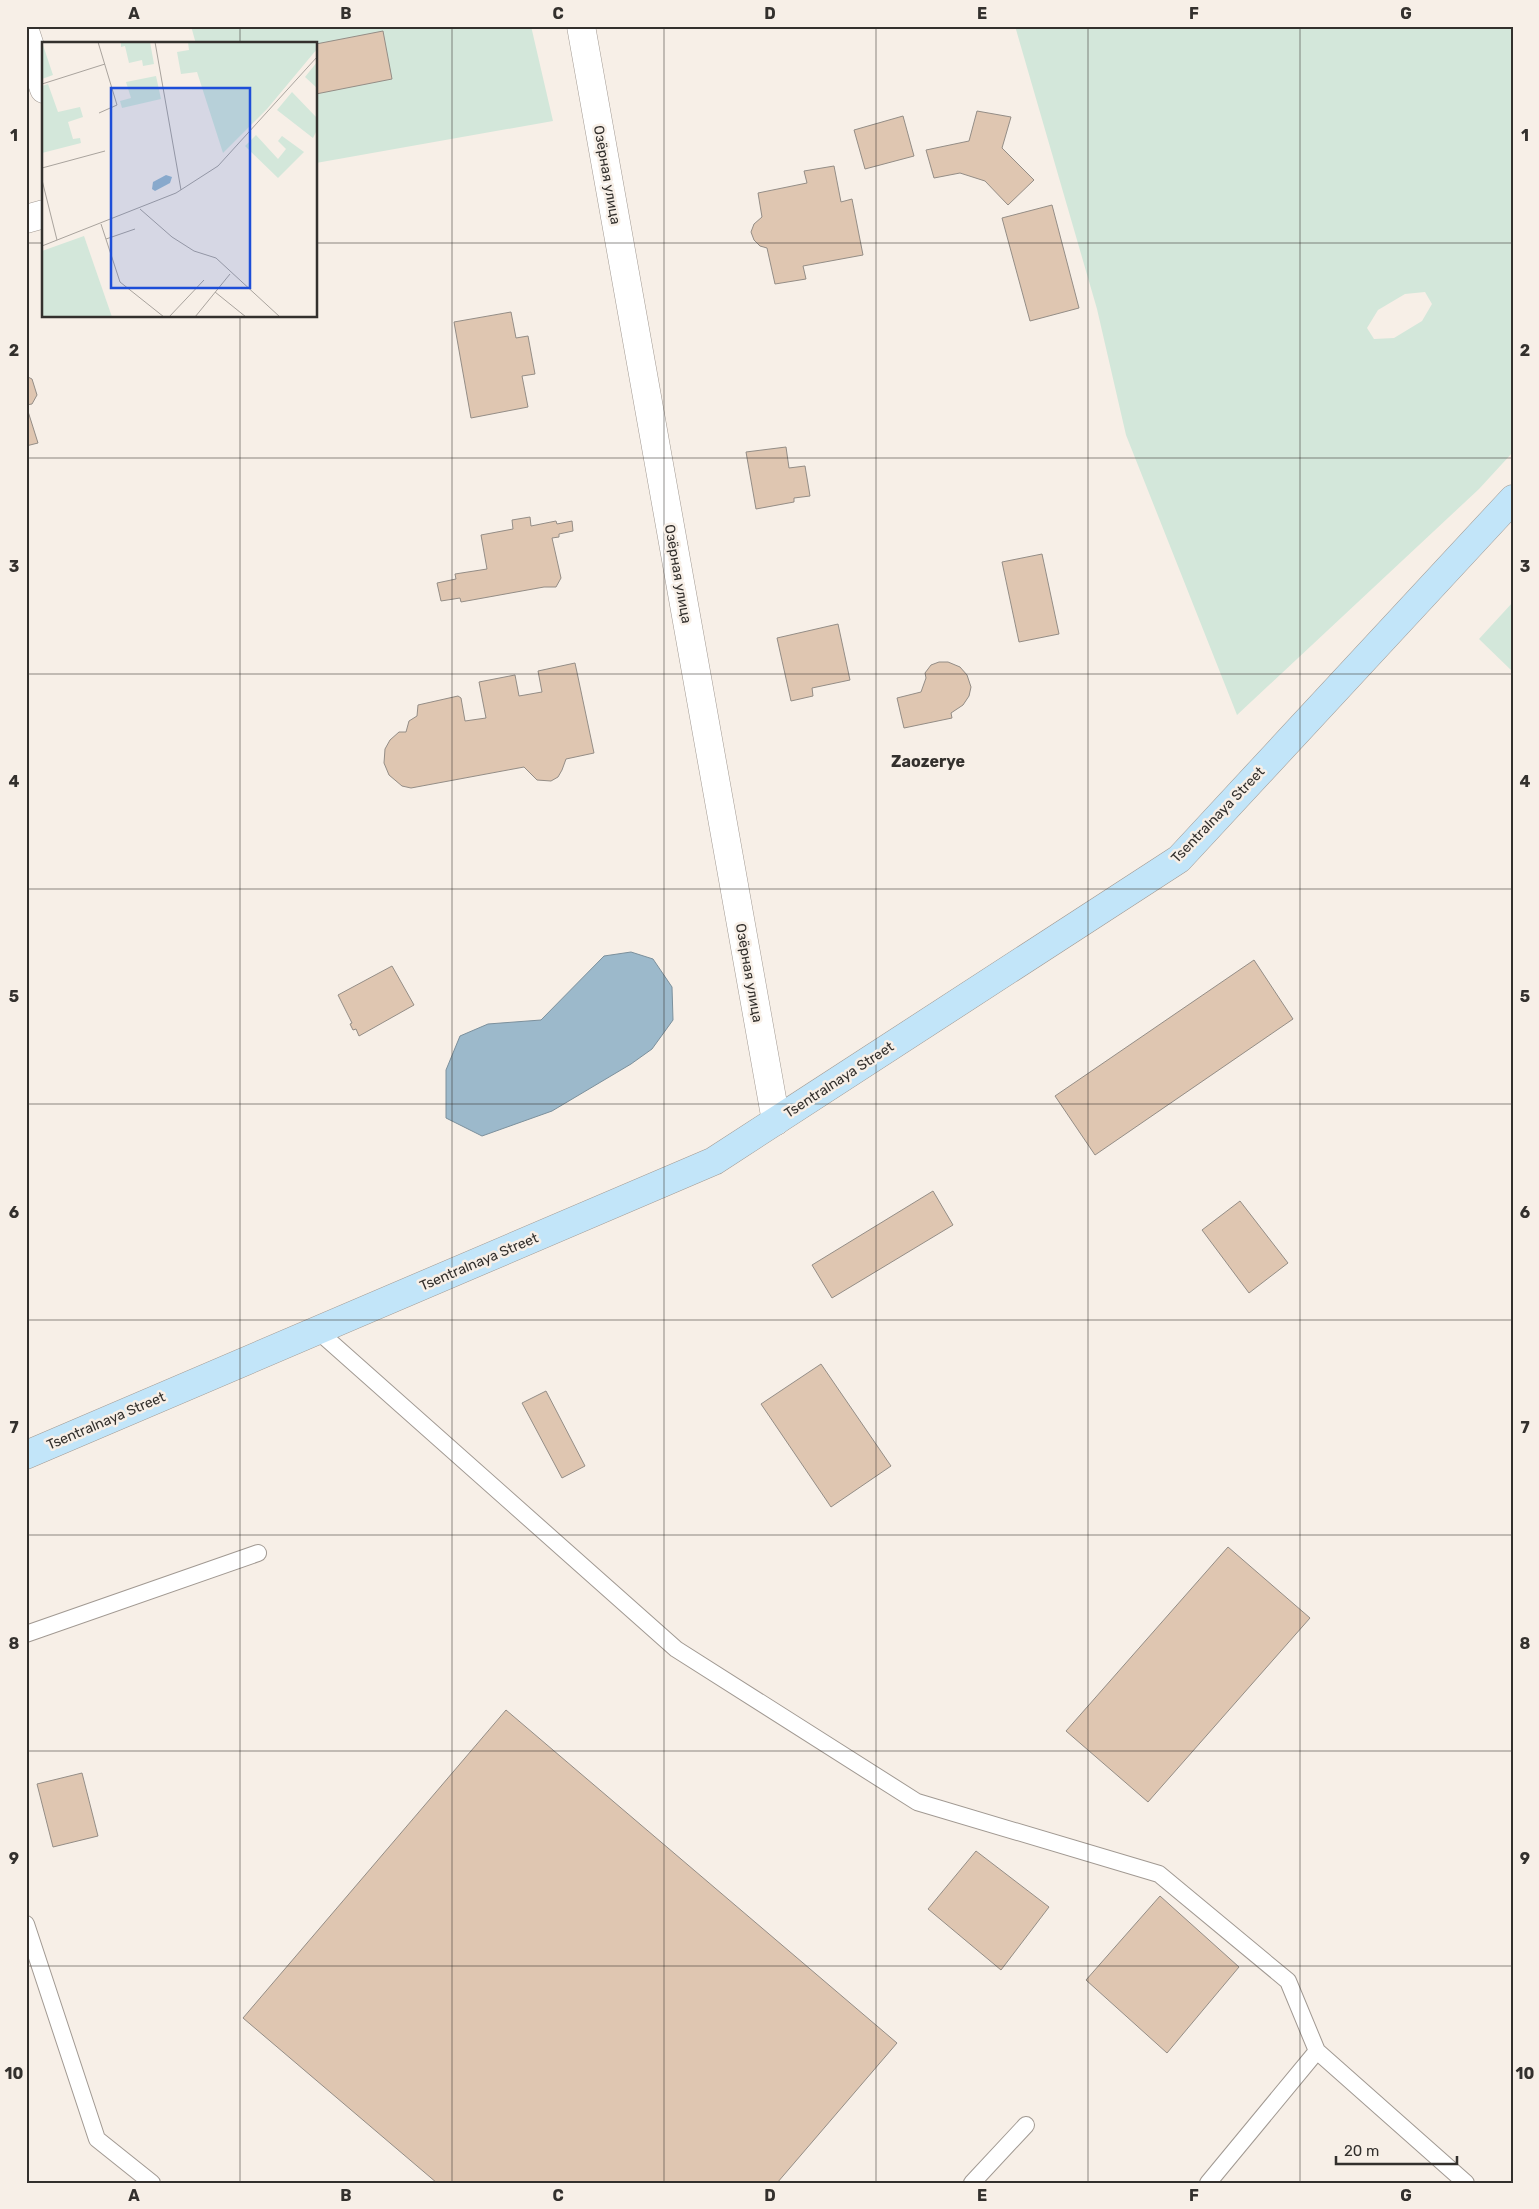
<svg xmlns="http://www.w3.org/2000/svg" width="1539" height="2209" viewBox="0 0 1539 2209" font-family="Rubik,sans-serif">
<style>
.green{fill:#d3e7da;fill-rule:evenodd}
.water{fill:#9cb9cb;stroke:#7c909c}
.building{fill:#dfc6b1;stroke:#948d86}
.lines{fill:none;stroke-linecap:round;stroke-linejoin:round}
.service-casing{stroke:#a19992;stroke-width:18}
.minor-casing{stroke:#a19992;stroke-width:29}
.secondary-casing{stroke:#a19992;stroke-width:29}
.service{stroke:#fff;stroke-width:16}
.minor{stroke:#fff;stroke-width:28}
.secondary{stroke:#c2e5f9;stroke-width:28}
.grid{fill:none;stroke:#33302d;stroke-width:1;stroke-opacity:0.55}
.labels{text-anchor:middle;dominant-baseline:central;stroke-width:5;stroke-linejoin:round;paint-order:stroke}
.street-label{font-size:14px;fill:#33302d;stroke:#f7efe7}
.quarter-label{font-size:16px;font-weight:bold;fill:#33302d;stroke:#f7efe7}
.inset-road{fill:none;stroke:#a9a39d;stroke-width:1}
.view{fill:#1d4ed8;fill-opacity:0.15;stroke:#1d4ed8;stroke-width:2.5}
.inset-edge{fill:none;stroke:#33302d;stroke-width:2.5}
.neatline{fill:none;stroke:#33302d;stroke-width:2}
.grid-label{font-size:16px;text-anchor:middle;font-weight:bold;fill:#33302d}
</style>
<rect width="100%" height="100%" fill="#f7efe7"/>
<path class="green" d="M191,26h340l22,95 -237,42v-119h-120z
M1015,26h498v426l-34,37 -242,226 -111,-280 -29,-126zM1425,292l7,12 -10,17 -28,17 -20,1 -7,-11 11,-18 27,-16z
M1513,602v70l-34,-33z"/>
<path class="water" d="M631,952l22,7 19,28 1,33 -21,29 -21,15 -79,47 -70,25 -36,-18v-48l14,-34 28,-12 53,-4 63,-64z"/>
<path class="building" d="M383,31l9,48 -76,15v-50z
M977,111l34,6 -9,31 32,32 -26,25 -23,-24 -25,-8 -26,5 -8,-28 43,-9z
M903,116l11,40 -49,13 -11,-39z
M834,166l7,36 11,-3 11,56 -60,11 3,13 -31,5 -8,-36 -7,-2 -6,-6 -3,-8 3,-8 8,-7 -4,-24 49,-10 -3,-12z
M1052,205l27,103 -49,13 -28,-103z
M511,312l5,26 12,-2 7,38 -13,2 6,31 -57,11 -17,-96z
M26,376l6,3 5,16 -5,9 -6,1 12,38 -12,3z
M786,447l3,21 16,-2 5,30 -16,2v4l-38,7 -10,-57z
M530,517l1,9 25,-5 1,3 15,-3 1,10 -14,3v3l-7,1 9,40 -5,9h-12l-83,15 -1,-4 -19,3 -4,-18 19,-4 -1,-5 32,-5 -6,-34 32,-6 -1,-9z
M1042,554l17,80 -40,8 -17,-80z
M838,624l12,56 -38,8 1,8 -22,5 -14,-63z
M939,662h9l12,5 7,8 4,12 -2,9 -6,9 -12,8 1,5 -48,10 -7,-30 24,-6 5,-14 -1,-5 6,-8z
M575,663l19,90 -28,6 -4,11 -4,7 -7,4 -14,-1 -13,-13 -113,21 -9,-2 -13,-11 -5,-12 1,-14 5,-9 9,-8h7l3,-11 8,-5 1,-11 40,-9 3,2 4,23 21,-3 -7,-36 36,-7 4,21 23,-4 -4,-21z
M1254,960l39,59 -198,136 -40,-59z
M392,966l22,39 -55,31 -3,-7 -3,1 -3,-6 2,-1 -14,-28z
M933,1191l20,34 -121,73 -20,-33z
M1240,1201l48,62 -39,30 -47,-63z
M821,1364l70,102 -60,41 -70,-103z
M546,1391l39,75 -23,12 -40,-75z
M1228,1547l82,71 -162,184 -82,-71z
M506,1710l391,333 -120,140h-340l-194,-165z
M82,1773l16,63 -45,11 -16,-63z
M976,1851l73,56 -48,63 -73,-61z
M1160,1896l79,71 -72,86 -81,-73z"/>
<g class="lines">
<defs>
<path id="service" d="M318,1331l358,318 241,153 242,72 129,107 29,70 149,132
M26,1634l232,-81
M26,1924l71,215 55,44
M972,2183l54,-58
M1208,2183l109,-132"/>
<path id="minor" d="M581,26l195,1095
M26,34l18,55
M26,219l18,-5"/>
<path id="secondary" d="M26,1455l688,-294 465,-302 334,-360"/>
</defs>
<use href="#service" class="service-casing"/>
<use href="#minor" class="minor-casing"/>
<use href="#secondary" class="secondary-casing"/>
<use href="#service" class="service"/>
<use href="#minor" class="minor"/>
<use href="#secondary" class="secondary"/>
</g>
<path class="grid" d="M240,26v18M452,26v2157M664,26v2157M876,26v2157M1088,26v2157M1300,26v2157M26,243h18M316,243h1197M240,316v1867M26,458h1487M26,674h1487M26,889h1487M26,1104h1487M26,1320h1487M26,1535h1487M26,1751h1487M26,1966h1487"/>
<g class="labels">
<g class="street-label">
<text transform="translate(607 175) rotate(80)">Озёрная улица</text>
<text transform="translate(678 574) rotate(80)">Озёрная улица</text>
<text transform="translate(1218 815) rotate(-46)">Tsentralnaya Street</text>
<text transform="translate(749 973) rotate(80)">Озёрная улица</text>
<text transform="translate(839 1080) rotate(-33)">Tsentralnaya Street</text>
<text transform="translate(479 1262) rotate(-23)">Tsentralnaya Street</text>
<text transform="translate(106 1421) rotate(-23)">Tsentralnaya Street</text>
</g>
<g class="quarter-label">
<text x="928" y="761">Zaozerye</text>
</g>
</g>
<g transform="translate(42 42)">
<rect width="275" height="275" fill="#f7efe7"/>
<path d="M0,0l11,33 -11,4zM79,0h29l4,22 -11,2 -1,-6 -13,3 -4,-17 -4,1zM146,0h129v7l-50,60 -44,44 -26,-81 -16,2 -4,-22 12,-2zM275,20v26l-12,-11zM114,34l5,23 -39,9 -2,-7 11,-3 -5,-16zM6,42l10,28 22,-5 3,10 -15,5 5,17 7,-1 1,5 -39,10v-67zM250,50l25,26v12l-4,8 -36,-28zM214,93l22,24 8,-10 -8,-8 4,-5 22,16 -26,26 -33,-32z" fill="#d3e7da"/>
<path d="M42,194l28,81h-70v-66z" fill="#d3e7da"/>
<path d="M124,133l6,2 -2,6 -15,8 -3,-2 1,-7z" fill="#9cb9cb"/>
<path class="inset-road" d="M56,0l19,63 -18,8M113,0l26,148M0,42l63,-20M0,126l63,-17M0,138l15,60M98,167l32,28 22,14 22,7 64,59M59,182l19,58 44,35M64,197l29,-10M0,204l134,-53 42,-27 99,-109M173,250l31,25M127,275l35,-37M153,275l35,-43"/>
<path class="view" d="M69,46h139v200h-139z"/>
<rect width="275" height="275" class="inset-edge"/>
</g>
<rect width="1539" height="2209" fill="none" stroke="#f7efe7" stroke-width="55"/>
<path d="M1336 2156v8h121v-8" fill="none" stroke="#33302d" stroke-width="2.5"/>
<text x="1344" y="2156" font-size="15" fill="#33302d" stroke="#f7efe7" stroke-width="4" paint-order="stroke">20 m</text>
<rect x="28" y="28" width="1484" height="2154" class="neatline"/>
<g class="grid-label">
<text x="134" y="19">A</text>
<text x="346" y="19">B</text>
<text x="558" y="19">C</text>
<text x="770" y="19">D</text>
<text x="982" y="19">E</text>
<text x="1194" y="19">F</text>
<text x="1406" y="19">G</text>
<text x="14" y="141">1</text>
<text x="1525" y="141">1</text>
<text x="14" y="356">2</text>
<text x="1525" y="356">2</text>
<text x="14" y="572">3</text>
<text x="1525" y="572">3</text>
<text x="14" y="787">4</text>
<text x="1525" y="787">4</text>
<text x="14" y="1002">5</text>
<text x="1525" y="1002">5</text>
<text x="14" y="1218">6</text>
<text x="1525" y="1218">6</text>
<text x="14" y="1433">7</text>
<text x="1525" y="1433">7</text>
<text x="14" y="1649">8</text>
<text x="1525" y="1649">8</text>
<text x="14" y="1864">9</text>
<text x="1525" y="1864">9</text>
<text x="14" y="2079">10</text>
<text x="1525" y="2079">10</text>
<text x="134" y="2201">A</text>
<text x="346" y="2201">B</text>
<text x="558" y="2201">C</text>
<text x="770" y="2201">D</text>
<text x="982" y="2201">E</text>
<text x="1194" y="2201">F</text>
<text x="1406" y="2201">G</text>
</g>
</svg>
